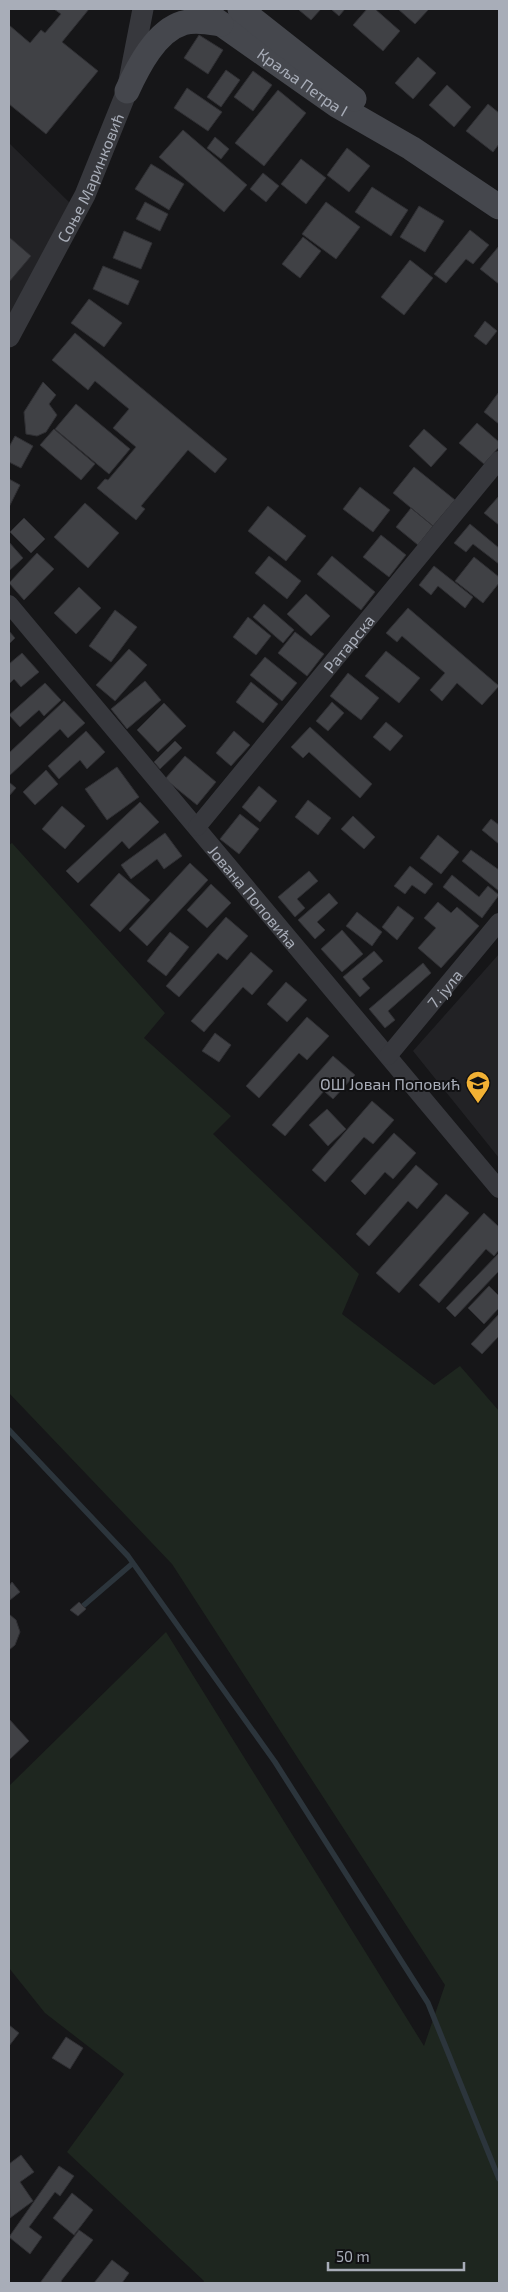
<svg xmlns="http://www.w3.org/2000/svg" width="508" height="2292" viewBox="0 0 508 2292" font-family="'Exo 2',sans-serif">
<style>
.built{fill:#222225}
.green{fill:#1e261f}
.lines{fill:none;stroke-linecap:round;stroke-linejoin:round}
.stream{stroke:#2c353c;stroke-width:5.5}
.building{fill:#404145;stroke:#303034}
.minor{stroke:#37383d;stroke-width:18}
.tertiary{stroke:#37383d;stroke-width:21}
.secondary{stroke:#45474d;stroke-width:25}
.labels{text-anchor:middle;dominant-baseline:central;stroke-width:4;stroke-linejoin:round;paint-order:stroke}
.street-label{font-size:16px;fill:#a8adb8;stroke:#111113}
.poi-label{font-size:16px;fill:#a8adb8;stroke:#111113;text-anchor:end}
</style>
<rect width="100%" height="100%" fill="#161618"/>
<path class="built" d="M9,143l62,61 -62,119z
M499,954v204l-86,-107z"/>
<path class="green" d="M12,843l153,170 -21,25 87,78 -18,18 146,140 -17,40 92,71 26,-19 39,45v872h-296l1,-2 -137,-129 57,-78 -79,-61 -36,-45v-182l157,-154 258,414 21,-61 -273,-421 -163,-171v-548z"/>
<g class="lines">
<path class="stream" d="M9,1430l119,126 147,206 153,241 71,176
M83,1606l50,-43"/>
</g>
<path class="building" d="M54,9h35l-27,33 36,29 -52,63 -37,-30v-79l21,18 11,-13 4,3 16,-19z
M300,9h21l-10,11 -12,-10z
M331,9h14l-6,7z
M367,9h8l25,22 -17,20 -30,-26z
M398,9h31l-14,15z
M199,35l24,15 -15,24 -24,-16z
M418,57l18,16 -23,26 -18,-16z
M226,70l14,10 -19,27 -14,-10z
M253,71l19,14 -19,26 -19,-14z
M447,85l24,22 -17,20 -25,-22z
M187,88l35,24 -14,19 -34,-23z
M278,90l28,23 -42,53 -29,-23z
M488,104l11,9v31l-6,8 -27,-21z
M183,130l64,55 -23,27 -65,-55z
M215,137l14,12 -8,10 -14,-11z
M347,148l23,18 -21,26 -22,-17z
M301,159l25,19 -20,26 -25,-20z
M151,164l33,20 -15,26 -34,-21z
M263,173l16,13 -13,16 -16,-13z
M372,187l36,23 -17,26 -36,-24z
M145,202l23,12 -8,17 -24,-12z
M326,202l34,25 -24,32 -34,-25z
M419,206l25,15 -19,31 -25,-15z
M470,230l19,15 -16,19 -7,-5 -20,24 -12,-9z
M124,231l28,12 -11,26 -28,-11z
M9,237l22,19 -22,26z
M303,237l18,14 -21,27 -18,-14z
M499,246v38l-19,-15z
M410,260l23,18 -29,37 -23,-18z
M103,266l36,15 -11,24 -35,-16z
M89,299l33,24 -18,24 -33,-24z
M485,321l12,10 -11,14 -12,-9z
M75,333l152,126 -12,14 -27,-23 -47,56 4,3 -9,11 -39,-32 8,-9 3,1 28,-33 -23,-19 16,-19 -34,-28 -7,9 -36,-30z
M43,382l13,13 -7,9 8,11 -11,17 -9,4 -11,-2 -2,-22z
M499,392v32l-15,-12z
M76,404l54,45 -21,25 -54,-45z
M477,423l22,19v5l-15,17 -25,-21z
M54,429l41,35 -14,16 -41,-35z
M424,429l23,20 -16,18 -22,-21z
M15,436l18,10 -12,22 -12,-6v-15z
M414,467l41,33 -22,26 -40,-33z
M9,479l11,6 -11,22z
M360,487l30,23 -17,22 -30,-23z
M499,496v29l-15,-12z
M85,503l34,30 -31,35 -34,-31z
M268,506l38,30 -20,25 -38,-30z
M411,508l22,18 -15,19 -22,-18z
M24,518l21,21 -14,14 -21,-21z
M470,524l29,24v16l-26,-20 -7,8 -12,-9z
M381,535l25,20 -17,22 -26,-20z
M9,542l14,16 -14,13z
M37,553l17,16 -30,31 -15,-17z
M269,556l32,25 -14,18 -32,-26z
M332,556l43,36 -14,18 -44,-36z
M474,557l25,20v6l-16,20 -28,-22z
M434,566l39,31 -8,11 -27,-22 -7,9 -12,-10z
M79,587l22,21 -25,26 -22,-21z
M306,594l24,22 -19,20 -24,-22z
M264,604l30,26 -11,13 -30,-26z
M408,608l91,78 -17,19 -25,-22 -15,18 -12,-11 15,-17 -43,-37 -5,6 -11,-9z
M115,610l22,17 -26,35 -22,-16z
M248,617l23,19 -15,19 -23,-18z
M9,631l6,7 -6,6z
M295,632l29,22 -17,22 -29,-23z
M129,649l18,16 -32,36 -19,-16z
M386,651l34,27 -21,25 -34,-27z
M22,653l17,19 -18,15 -7,-8 -5,5v-20z
M265,657l32,26 -15,18 -32,-26z
M348,673l31,25 -18,22 -31,-24z
M145,681l16,19 -34,29 -16,-20z
M251,682l27,22 -15,19 -27,-21z
M45,683l16,17 -17,16 -5,-6 -19,17 -11,-12z
M64,701l21,22 -17,15 -8,-9 -51,47v-23z
M332,702l12,11 -16,18 -12,-10z
M164,703l22,23 -28,26 -21,-22z
M386,722l17,14 -13,15 -17,-14z
M310,727l62,57 -12,14 -51,-46 -6,6 -12,-11z
M86,731l19,21 -18,17 -7,-9 -21,19 -11,-13z
M234,731l16,14 -19,21 -15,-13z
M175,741l7,7 -22,21 -6,-7z
M185,756l31,26 -19,23 -32,-26z
M117,767l22,30 -32,23 -22,-31z
M46,770l12,14 -23,21 -12,-13z
M9,782l7,6 -7,8z
M259,786l18,15 -17,21 -18,-15z
M308,800l23,18 -13,17 -23,-18z
M140,802l19,20 -30,27 -7,-8 -44,42 -12,-12z
M62,806l23,20 -20,23 -23,-20z
M240,814l19,15 -20,25 -19,-15z
M353,816l22,21 -11,12 -23,-20z
M491,819l8,6v19l-17,-14z
M165,833l17,23 -18,13 -7,-10 -26,20 -10,-14z
M438,835l21,17 -18,22 -21,-16z
M471,850l28,20v21l-37,-30z
M190,863l18,17 -61,66 -18,-17z
M410,866l23,18 -8,10 -13,-9 -7,9 -11,-8z
M309,871l9,10 -21,18 8,9 -10,9 -17,-20z
M119,873l31,27 -30,32 -30,-27z
M452,875l27,22 9,-11 11,9 -17,23 -39,-31z
M211,884l20,19 -24,25 -20,-18z
M329,893l9,10 -21,19 8,8 -10,9 -17,-19z
M438,902l13,11 6,-6 22,19 -38,42 -23,-20 18,-20 -12,-10z
M398,906l16,12 -17,22 -15,-13z
M357,912l25,20 -10,14 -26,-20z
M226,917l22,19 -21,24 -9,-7 -39,44 -13,-11z
M342,930l21,24 -21,18 -21,-23z
M170,932l19,15 -23,29 -19,-15z
M374,951l9,10 -21,18 8,9 -10,9 -17,-20z
M251,952l22,19 -21,24 -9,-8 -39,45 -13,-11z
M423,963l8,10 -43,38 7,9 -10,8 -16,-19z
M286,982l21,18 -20,22 -20,-18z
M307,1017l22,19 -22,24 -8,-7 -40,45 -13,-12z
M215,1033l16,12 -12,17 -17,-11z
M333,1056l22,19 -22,24 -9,-8 -39,45 -13,-11z
M372,1101l22,19 -21,24 -9,-7 -39,45 -13,-12z
M327,1109l19,20 -18,17 -19,-21z
M394,1133l22,20 -23,26 -8,-7 -20,23 -14,-14z
M416,1165l22,19 -21,25 -9,-8 -39,45 -13,-12z
M446,1194l23,19 -70,80 -23,-20z
M484,1213l15,14v23l-5,6 -8,-7 -47,54 -20,-18z
M499,1253v20l-1,-1 -43,45 -9,-9z
M489,1286l10,10v12l-15,16 -16,-16z
M499,1314v22l-17,18 -11,-10z
M12,1582l8,10 -10,8 -1,-14z
M79,1602l7,7 -8,7 -8,-6z
M9,1614l7,6 4,12 -5,13 -6,5z
M9,1719l20,22 -20,19z
M9,2025l10,8 -10,13z
M66,2037l17,11 -13,21 -18,-11z
M21,2155l13,17 -14,10 13,19 -23,17 -1,-54z
M59,2166l15,10 -14,20 -5,-4 -26,35 13,10 -12,17 -21,-17z
M72,2193l21,17 -19,25 -21,-17z
M79,2230l14,10 -32,41 1,2h-22z
M112,2260l17,13 -7,10h-28z"/>
<g class="lines">
<g class="minor">
<path id="s1" d="M9,604l490,585"/>
<path id="s2" d="M197,827l302,-367"/>
<path id="s3" d="M388,1056l111,-134"/>
</g>
<path class="tertiary" id="s4" d="M9,337l76,-142 42,-104 16,-82"/>
<g class="secondary">
<path id="s5" d="M200,9l138,97 73,42 88,59"/>
<path d="M240,9l114,90"/>
<path d="M127,91c11,-24 29,-60 56,-68 12,-4 26,-1 38,1"/>
</g>
</g>
<defs>
<symbol id="school-pin" viewBox="-11 -11 22 30"><path d="M0 17L-7.5 6A9.5 9.5 0 1 1 7.5 6Z" fill="#f2b134" stroke="#111113"/><path d="M0-5L7-2L0 1L-7-2ZM-4 1L0 2.5L4 1V4Q0 6-4 4Z" fill="#111"/></symbol>
</defs>
<g fill-rule="evenodd">
<use href="#school-pin" x="464" y="1069" width="28" height="38"/>
</g>
<g class="labels">
<g class="street-label">
<text stroke="none"><textPath href="#s5" startOffset="126">Краља Петра I</textPath></text>
<text stroke="none"><textPath href="#s4" startOffset="179">Соње Маринковић</textPath></text>
<text stroke="none"><textPath href="#s2" startOffset="238">Ратарска</textPath></text>
<text stroke="none"><textPath href="#s1" startOffset="381">Јована Поповића</textPath></text>
<text stroke="none"><textPath href="#s3" startOffset="88">7. јула</textPath></text>
</g>
<g class="poi-label">
<text x="460" y="1083">ОШ Јован Поповић</text>
</g>
</g>
<rect width="508" height="2292" fill="none" stroke="#a8adb8" stroke-width="20"/>
<path d="M328 2262v8h136v-8" fill="none" stroke="#a8adb8" stroke-width="2.5"/>
<text x="336" y="2262" font-size="15" fill="#a8adb8" stroke="#111113" stroke-width="4" paint-order="stroke">50 m</text>
</svg>
